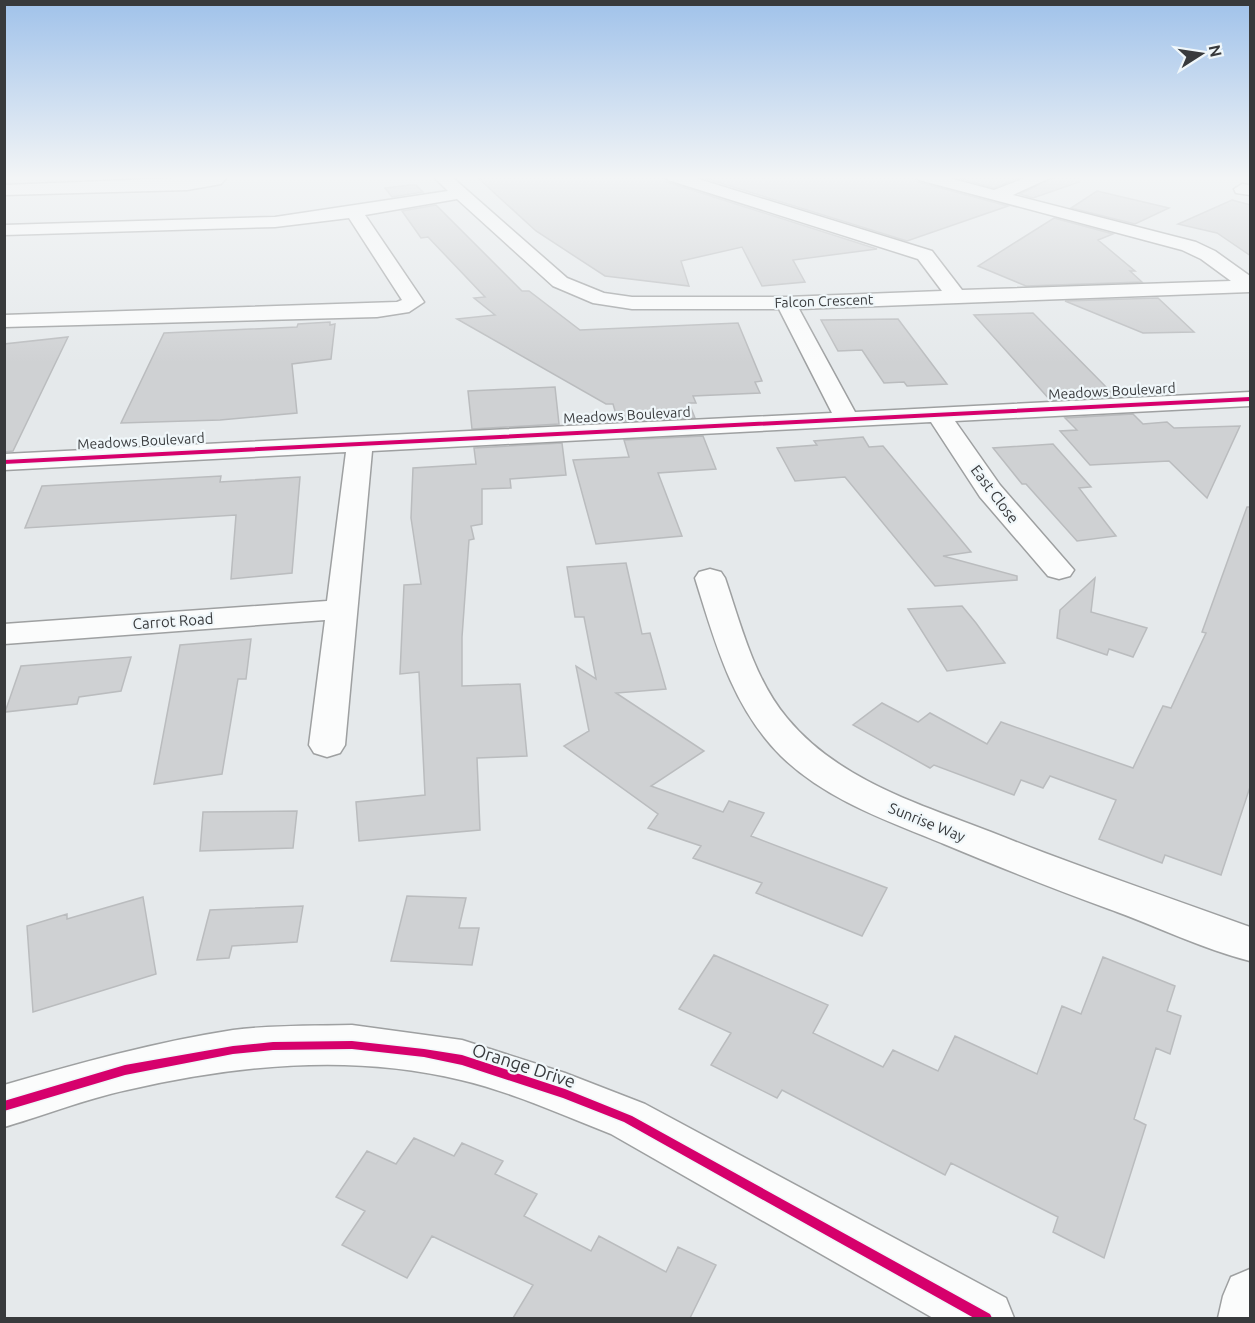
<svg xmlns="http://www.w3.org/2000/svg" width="1255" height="1323" viewBox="0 0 1255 1323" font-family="Ubuntu,sans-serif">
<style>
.building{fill:#cfd1d3;stroke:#babcbe;stroke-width:1.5}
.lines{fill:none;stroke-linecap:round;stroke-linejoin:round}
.minor-casing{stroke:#9ea0a1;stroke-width:3}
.minor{fill:#fbfcfc;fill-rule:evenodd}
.cycleway-casing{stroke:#f0f7fa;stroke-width:3}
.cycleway{fill:#d6006c;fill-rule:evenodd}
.labels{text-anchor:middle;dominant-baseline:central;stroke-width:4.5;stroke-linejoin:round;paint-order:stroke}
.far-street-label{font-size:14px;fill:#383a3c;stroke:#f0f7fa}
.street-label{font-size:15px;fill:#383a3c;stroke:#f0f7fa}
.near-street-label{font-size:18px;fill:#383a3c;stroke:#f0f7fa}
</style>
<rect width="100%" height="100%" fill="#e5e9eb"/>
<path class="building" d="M477,177h187l3,5 210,67 -84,11 12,22 -43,4 -20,-39 -61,14 8,25 -84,-10 -69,-45z
M701,177h214l3,5 90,24 -101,35z
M955,177h66l-27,11z
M1054,177h24l1,5 -46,16 -13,-4z
M410,185h6l7,7 -31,5 -7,-9z
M1097,191l72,17 -34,16 -64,-16z
M1232,200l19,5v51l-34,-23 -39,-9z
M436,205l86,86h7l51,39 158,-7 24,58 -7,1 5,11 -67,3 3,7h-7l6,15 -77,3 -5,-17h-7l-149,-85 38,-4 -21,-17 11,-1 -57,-60 -7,1 -19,-27z
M1054,218l59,16 -15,6 37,31h-5l12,11 -116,4 -48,-20z
M1158,298l36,34 -51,1 -78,-32z
M1033,313l83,84 -66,3 -76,-85z
M898,319l49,65 -40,2 -3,-4 -20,1 -22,-33 -24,1 -17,-31z
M330,322v3l5,-1 -4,35 -39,5 5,49 -77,7 -99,3 43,-90 133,-6 1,-3z
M68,337l-55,114 -9,1v-108z
M555,387l4,37 -87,5 -4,-38z
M1133,414l10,10 24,-2 7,6 66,-2 -33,72 -38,-37 -79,4 -30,-34 17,-1 -12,-12z
M703,436l13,33 -58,4 24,63 -86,8 -23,-84 56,-3 -5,-17z
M863,437l6,10 14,-1 88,106 -28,4 74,20v4l-82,6 -90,-109 -50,4 -18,-33 40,-3 -3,-4z
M562,443l4,32 -56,4 1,9 -29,1v35l-11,2 3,13 -5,1 -7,97v49l58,-2 7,72 -50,2 3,72 -121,11 -3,-39 69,-7 -6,-123 -19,2 4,-89 17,-1 -10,-66 2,-50 63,-4 -2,-16z
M1053,444l38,43 -12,1 37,48 -39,5 -51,-57h-4l-29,-36z
M221,476l-1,6 80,-5 -8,96 -61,6 5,-64 -211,13 17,-42z
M1247,507h4v277l-30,91 -56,-20 -3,8 -63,-24 17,-39 -66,-24 -7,12 -22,-8 -7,15 -80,-30 -4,3 -77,-43 29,-22 36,19 12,-9 57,31 14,-22 132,46 30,-62 8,2 35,-75 -4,-1z
M626,563l16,71 8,-1 16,56 -50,4 88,58 -53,35 72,26 6,-11 35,12 -13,23 136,52 -25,48 -106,-43 6,-10 -69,-25 8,-12 -53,-18 10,-14 -94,-68 25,-15 -13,-65 20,13 -12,-62h-9l-8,-50z
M1095,578l-4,34 56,16 -14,29 -24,-8 -2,6 -50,-17 3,-28z
M962,606l14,17 29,40 -58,8 -39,-62z
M251,639l-5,40h-8l-16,95 -68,10 26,-139z
M131,657l-10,34 -42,6 -2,7 -72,8 16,-46z
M297,811l-4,37 -93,3 3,-39z
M407,896l59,2 -7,30h20l-7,37 -81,-4z
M143,897l13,77 -123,38 -6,-86 40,-12v5z
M303,906l-6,36 -65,4 -3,12 -32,2 13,-50z
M714,955l114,50 -15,28 70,34 10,-17 45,21 17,-35 82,38 25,-68 19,8 22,-57 72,29 -8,25 14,5 -11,38 -14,-6 -22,71 12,6 -42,133 -51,-26 5,-15 -107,-54 -6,12 -163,-85 -5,8 -66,-33 20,-32 -52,-24z
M414,1138l40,18 8,-13 41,18 -8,13 42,20 -13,22 67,35 8,-15 67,36 12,-25 38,18 -26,53h-177l20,-33 -101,-49 -25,42 -65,-33 23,-34 -29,-14 31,-46 29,13z"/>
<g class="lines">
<defs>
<path id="minor" d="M206,177h21l-6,7 -34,6 -183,5v-10z
M434,177h18l115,101 37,15 28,4h154l156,-6 -24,-32 -250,-79 -2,-3h26l240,74 30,39 269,-9 -30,-22 -19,-9 -263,-70 -2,-3h28l49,13 34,-13h24l-39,18 183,47 19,9 35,25v16l-451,17 56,103 395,-20v14l-295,15 45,64 74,85 -4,6 -11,3 -11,-3 -68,-79 -49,-75 -559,29 -27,294 -5,8 -13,4 -13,-4 -5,-8 16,-125 -321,24v-20l323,-23 19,-149 -342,18v-16l828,-41 -53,-104h-147l-39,-6 -40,-17 -96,-87 -92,16 59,87 -15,10 -32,5 -373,10v-12l393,-13 5,-2 -53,-82 -74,9 -271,8v-10l271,-8 173,-26z
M1242,184l8,1v10l-14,-2 -2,-4z
M710,569l11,3 4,6c16,47 29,101 62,140 51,62 132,86 204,114 85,34 173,64 259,95v34c-47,-12 -94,-35 -141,-52 -55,-20 -110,-42 -165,-65 -56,-23 -118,-44 -163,-88 -49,-49 -66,-114 -86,-178l4,-6z
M352,1025l110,15 103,33 80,31 361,194 8,20h-81l-322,-184c-49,-19 -99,-42 -150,-54 -110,-27 -225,-15 -334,10 -42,9 -82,25 -123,37v-42c76,-22 151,-43 229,-55 39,-5 79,-4 119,-5z
M1250,1269v49h-32l5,-22 8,-19z"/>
</defs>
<use href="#minor" class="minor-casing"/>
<use href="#minor" class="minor"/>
<defs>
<path id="cycleway" d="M1250,397v4l-1246,63v-4z
M352,1041l72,8 38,6 103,34 67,27 358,198 2,4h-18l-350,-196 -61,-24 -101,-33 -38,-8 -72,-8 -79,1 -40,4 -108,21 -121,36v-10l121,-36 108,-19 40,-4z"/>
</defs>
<use href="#cycleway" class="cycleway-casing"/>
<use href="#cycleway" class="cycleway"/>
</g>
<linearGradient id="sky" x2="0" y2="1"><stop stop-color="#a0c2ea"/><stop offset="0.49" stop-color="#f3f5f6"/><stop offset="1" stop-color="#f3f5f6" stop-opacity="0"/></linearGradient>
<rect width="1255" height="363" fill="url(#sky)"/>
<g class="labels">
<g class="far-street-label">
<text transform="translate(824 301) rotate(-2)">Falcon Crescent</text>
<text transform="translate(1112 391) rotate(-3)">Meadows Boulevard</text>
<text transform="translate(627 415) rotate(-3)">Meadows Boulevard</text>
<text transform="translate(141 441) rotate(-3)">Meadows Boulevard</text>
</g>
<g class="street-label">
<text transform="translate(995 494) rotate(53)">East Close</text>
<text transform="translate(173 621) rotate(-4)">Carrot Road</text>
<text transform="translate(927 822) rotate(22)">Sunrise Way</text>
</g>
<g class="near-street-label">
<text transform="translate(524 1065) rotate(18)">Orange Drive</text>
</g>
</g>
<rect width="1255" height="1323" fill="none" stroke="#383a3c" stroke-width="12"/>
<g transform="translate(1201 54) rotate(78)" stroke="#f0f7fa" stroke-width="4.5" paint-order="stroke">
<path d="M0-4.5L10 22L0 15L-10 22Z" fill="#383a3c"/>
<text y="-9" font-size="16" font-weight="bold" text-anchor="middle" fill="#383a3c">N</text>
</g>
</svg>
